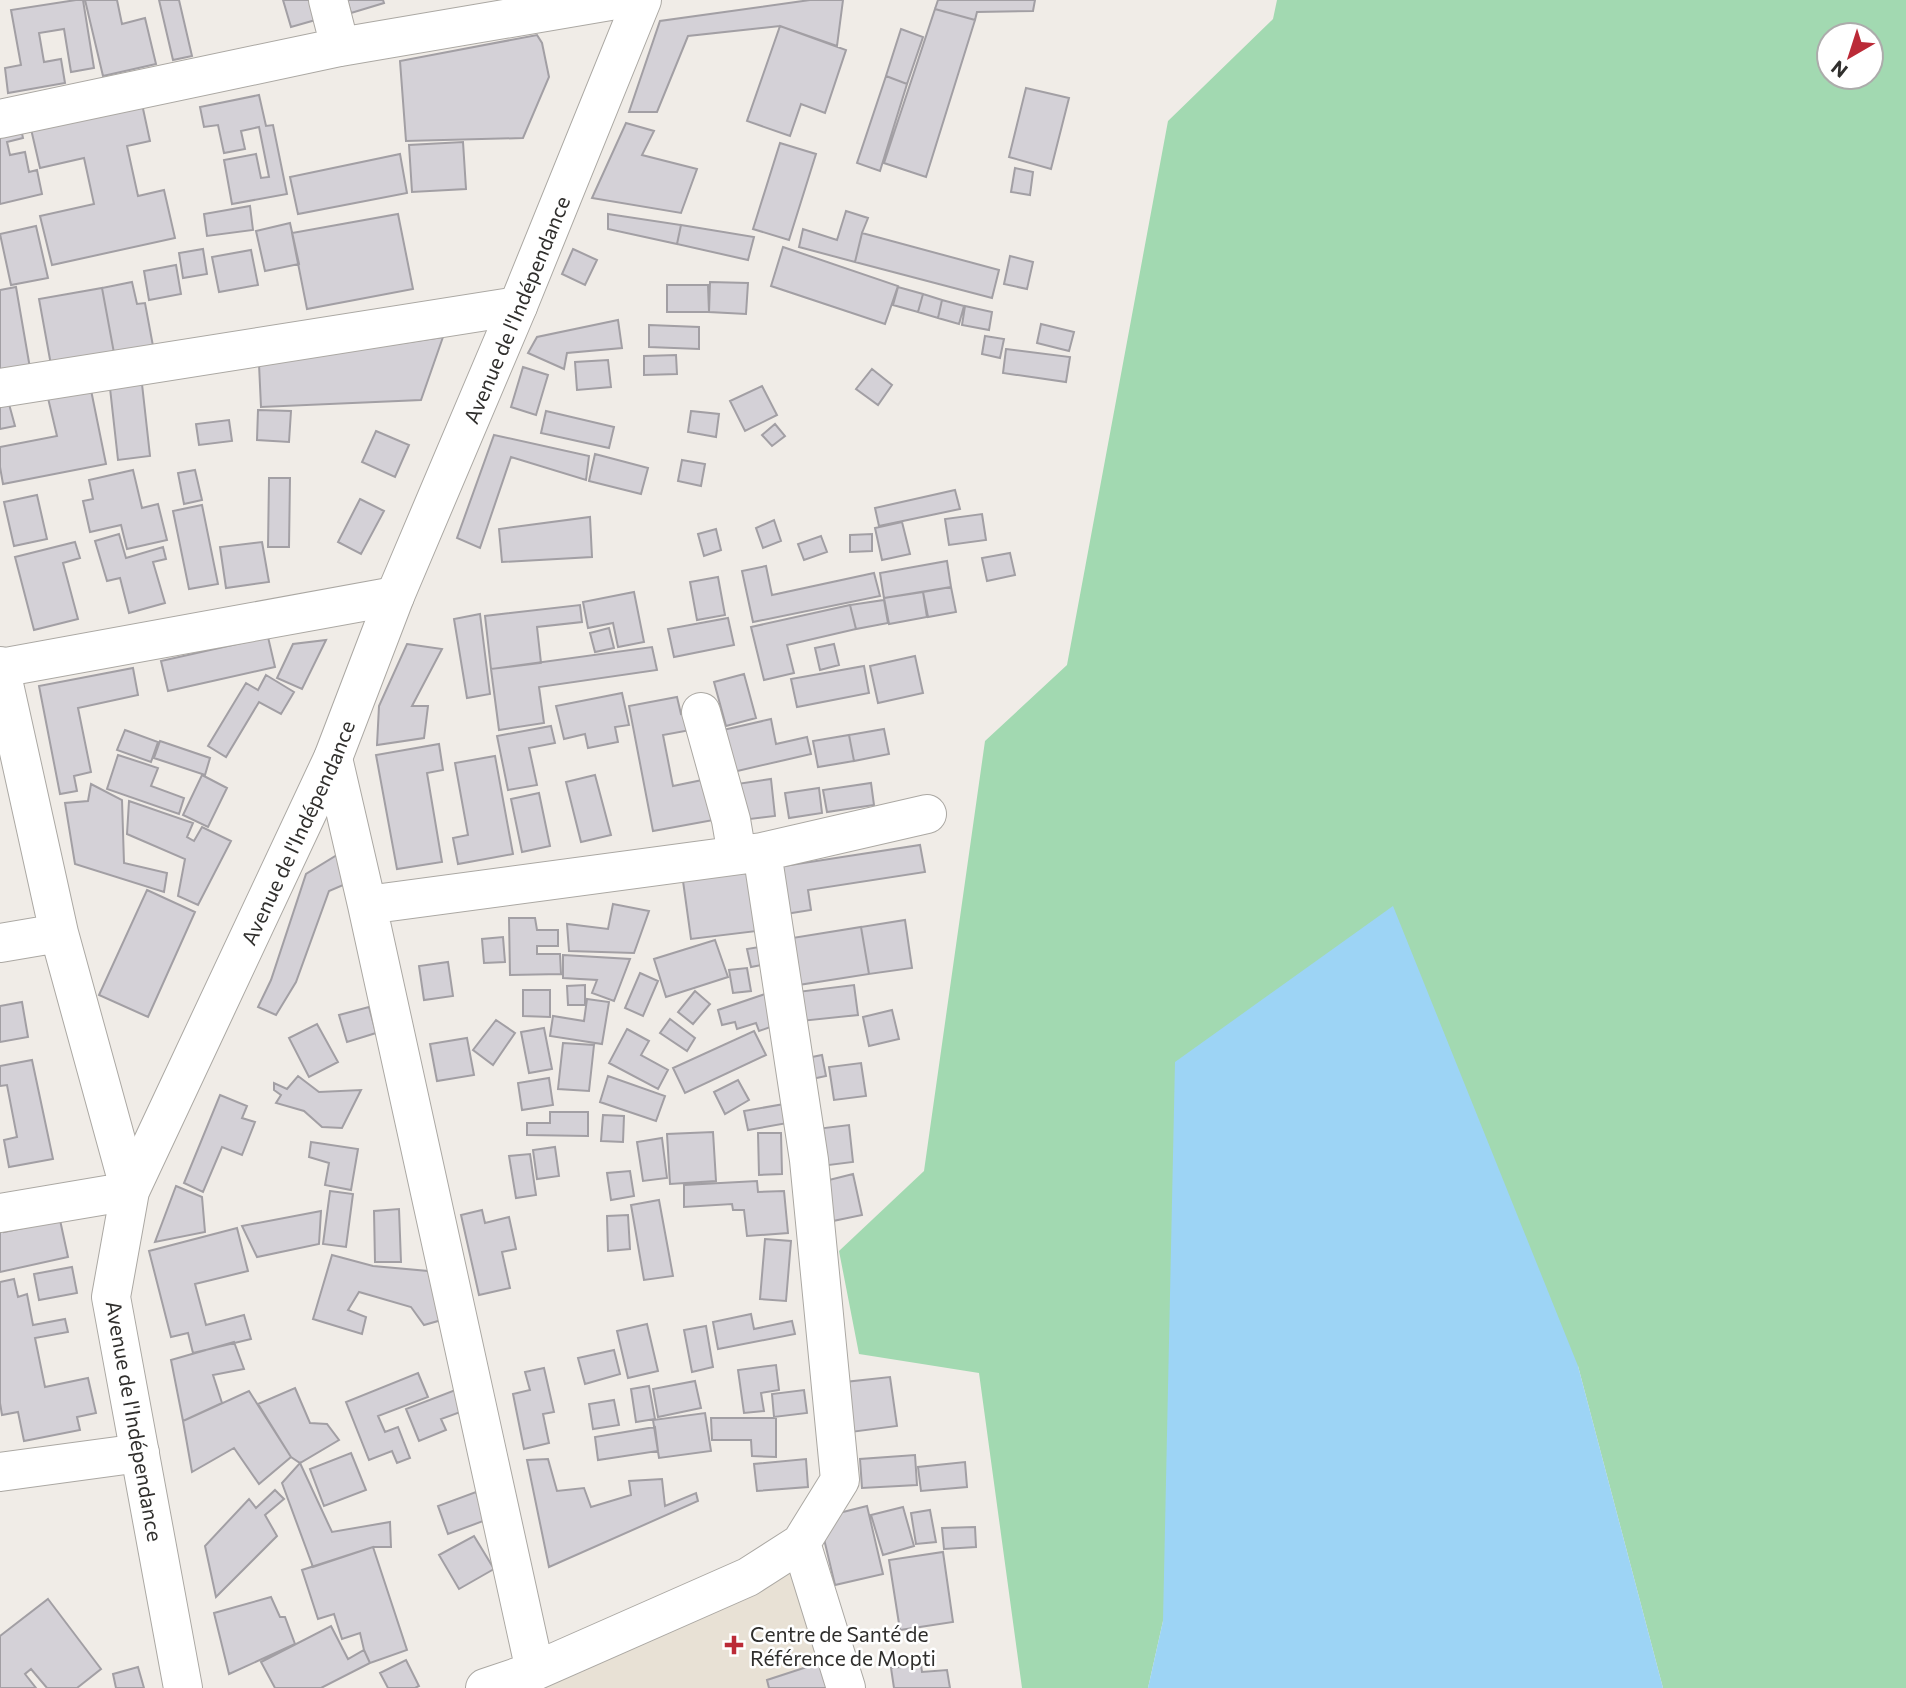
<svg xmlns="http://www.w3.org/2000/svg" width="1906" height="1688" viewBox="0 0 1906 1688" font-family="Commissioner,sans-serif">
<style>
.built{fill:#e8e1d5}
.green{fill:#a2d9b1;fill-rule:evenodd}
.water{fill:#9dd4f5}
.building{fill:#d4d1d7;stroke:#a29fa4;stroke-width:2}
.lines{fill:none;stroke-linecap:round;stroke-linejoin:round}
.street-casing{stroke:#aba8a3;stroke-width:40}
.secondary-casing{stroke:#aba8a3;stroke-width:40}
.street{stroke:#fff;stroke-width:38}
.secondary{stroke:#fff;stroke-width:38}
.poi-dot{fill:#bb2a37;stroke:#fff;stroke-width:2.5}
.labels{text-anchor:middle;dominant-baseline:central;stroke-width:5;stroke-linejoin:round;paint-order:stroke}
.street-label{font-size:21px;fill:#302f2d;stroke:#fff}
.poi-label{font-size:21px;fill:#302f2d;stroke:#fff;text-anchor:start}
</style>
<rect width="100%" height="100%" fill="#f0ece7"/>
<path class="built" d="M818,1546l44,142h-344z"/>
<path class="green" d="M1277,0h629v1688h-243l-85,-322 -415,255 -15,67h-126l-43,-315 -120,-19 -20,-103 85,-80 61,-430 82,-76 101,-544 105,-102zM1829,35h42v42h-42z"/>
<path class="water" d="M1393,906l185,460 85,322h-515l15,-67 12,-559z"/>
<path class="building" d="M76,0h7l11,68 -23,4 -7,-43 -25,4 5,29 17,-3 4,24 -57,10 -3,-25 16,-3 -10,-55z
M85,0h32l5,24 23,-6 11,46 -53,12z
M159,0h20l13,56 -19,4z
M283,0h31l5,19 -28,8z
M347,0h36l1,3 -33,10z
M810,0h33l-6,46 -57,-20 -92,10 -31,76h-28l31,-91z
M938,0h97l-2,11 -56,1 -2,8 -40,-11z
M935,9l40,11 -49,157 -42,-14z
M780,26l66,24 -21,63 -24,-9 -11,32 -43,-15z
M901,29l22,8 -16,47 -21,-8z
M537,35l5,8 7,34 -26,61 -117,3 -6,-80z
M886,76l21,8 -27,87 -23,-8z
M1026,88l43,10 -18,71 -42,-12z
M259,95l7,31 7,-1 14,69 -55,10 -8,-44 32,-6 5,24 8,-1 -10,-50 -18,4 4,18 -21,4 -6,-28 -14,2 -4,-20z
M142,104l8,37 -23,5 11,50 26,-6 11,48 -123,27 -12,-49 54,-12 -10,-46 -44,10 -9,-39z
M626,123l28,8 -12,24 55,14 -16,44 -89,-15z
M21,129l2,9 -16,4 3,13 15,-3 4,20 8,-2 5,24 -42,10v-71z
M463,142l3,47 -54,3 -3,-47z
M780,143l36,11 -27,86 -36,-11z
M400,154l7,39 -109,21 -8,-37z
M1015,168l18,4 -3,23 -19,-3z
M250,206l3,24 -46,6 -3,-22z
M846,211l22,7 -6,15 -7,29 -56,-15 4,-18 34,11z
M398,214l15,75 -106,20 -15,-76z
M608,214l73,11 -4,19 -69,-15z
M290,223l9,41 -34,7 -9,-40z
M681,225l73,12 -6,23 -71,-16z
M36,226l12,52 -37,7 -11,-51z
M862,233l137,37 -7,28 -137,-36z
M783,247l115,39 -13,38 -114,-38z
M203,249l4,25 -24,4 -4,-25z
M573,249l24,11 -12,25 -23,-11z
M251,250l7,35 -39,7 -7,-35z
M1010,256l23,6 -6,27 -23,-5z
M176,265l5,29 -32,6 -5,-29z
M132,282l5,22 8,-1 8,43 -39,7 -12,-65z
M710,282l38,1 -2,31 -37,-2z
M667,285h41l1,27h-42z
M16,287l15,87 -31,5v-89z
M898,287l25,7 -5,18 -25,-7z
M102,288l12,65 -63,12 -12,-66z
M923,294l19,6 -4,18 -20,-6z
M942,300l22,6 -5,18 -21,-6z
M965,306l27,6 -3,18 -27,-5z
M618,320l4,28 -55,5 -3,16 -36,-16 9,-16z
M1041,324l33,8 -5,19 -32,-8z
M649,325l50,2v22l-50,-2z
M985,336l19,3 -4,19 -18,-4z
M443,337l-22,63 -160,7 -2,-43z
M1006,349l64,8 -4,25 -63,-9z
M676,355l1,19 -33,1v-19z
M608,360l3,27 -34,3 -2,-28z
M523,367l25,8 -12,40 -25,-8z
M872,369l20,16 -14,20 -22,-16z
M142,384l8,72 -32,4 -8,-72z
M762,386l15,29 -32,16 -15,-30z
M91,390l15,74 -103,20 -3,-17v-20l57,-11 -9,-38z
M9,404l6,22 -15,3v-23z
M258,410l33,1 -2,31 -32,-2z
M546,411l68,16 -5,21 -68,-15z
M691,411l28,3 -3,23 -28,-5z
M229,420l3,21 -33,4 -3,-21z
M775,424l10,12 -13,10 -10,-11z
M376,431l33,14 -14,32 -33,-15z
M494,435l95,21 -3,24 -75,-23 -31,91 -23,-10z
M595,454l53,14 -7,26 -52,-13z
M682,460l23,4 -4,22 -23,-5z
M133,470l9,38 16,-4 9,36 -40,9 -6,-24 -31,7 -7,-31 10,-2 -4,-19z
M195,470l7,30 -18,4 -6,-31z
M269,478h21l-1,69h-21z
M955,490l5,19 -81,17 -4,-18z
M37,495l10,44 -33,7 -10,-44z
M360,499l24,12 -23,43 -23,-12z
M202,505l16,79 -29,5 -16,-78z
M982,514l4,26 -37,5 -4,-26z
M590,517l2,40 -90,5 -3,-33z
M774,520l7,21 -18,7 -7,-20z
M902,522l8,32 -28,6 -7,-32z
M716,529l5,21 -17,6 -6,-22z
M119,534l7,24 37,-11 3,12 -13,3 12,41 -36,10 -9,-35 -13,3 -12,-40z
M872,534v17l-22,1v-17z
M821,536l6,16 -23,8 -6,-16z
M75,542l5,16 -17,5 15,56 -44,11 -19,-73z
M262,542l7,40 -43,6 -6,-41z
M1010,553l5,22 -28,6 -5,-23z
M947,561l4,26 -67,11 -4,-25z
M766,566l6,29 102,-22 6,23 -127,26 -11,-51z
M718,577l7,38 -28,5 -7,-38z
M951,587l5,25 -28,5 -5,-25z
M634,592l10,50 -26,5 -5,-24 -25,5 -5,-26z
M923,592l4,25 -38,7 -5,-26z
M884,600l4,23 -32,6 -6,-24z
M580,605l2,17 -45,5 4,36 -50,6 -6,-53z
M850,605l6,24 -69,16 7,28 -30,7 -13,-53z
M480,614l10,80 -23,4 -13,-79z
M728,618l6,27 -60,12 -6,-28z
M609,628l5,20 -19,4 -5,-19z
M268,637l7,30 -107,24 -7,-30z
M326,640l-24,49 -25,-11 16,-34z
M407,644l35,5 -30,57h16l-4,32 -47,7 2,-39z
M834,644l5,21 -19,5 -5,-22z
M652,647l5,23 -118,17 5,36 -45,7 -8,-61z
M915,656l8,37 -45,10 -8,-37z
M864,666l5,27 -72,14 -6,-28z
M133,668l5,27 -60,13 13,64 -17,4 3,15 -17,3 -21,-108z
M744,674l12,44 -30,8 -12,-44z
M266,675l28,17 -13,22 -22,-12 -33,55 -18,-11 38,-63 12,7z
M622,693l7,32 -14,2 3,15 -30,6 -3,-14 -21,5 -8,-33z
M677,697l4,17 12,-2 3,17 -33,6 10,51 39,-8 7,41 -66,12 -24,-125z
M771,719l5,25 31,-7 4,17 -78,18 -10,-42z
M551,726l4,17 -26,5 8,37 -29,5 -11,-54z
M884,729l5,25 -35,7 -5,-26z
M125,730l33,12 -7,20 -34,-12z
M849,735l5,26 -36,6 -5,-26z
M160,741l50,17 -5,17 -51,-17z
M439,744l4,26 -16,3 15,89 -45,7 -21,-114z
M118,755l40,13 -7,18 33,12 -5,16 -72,-25z
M495,756l18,98 -55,10 -5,-26 15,-3 -13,-72z
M202,775l25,13 -19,39 -25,-12z
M595,775l16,60 -30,7 -15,-60z
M771,779l4,37 -33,4 -5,-36z
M871,783l3,22 -47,7 -4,-22z
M91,784l31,16 2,63 43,10 -3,19 -89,-28 -10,-61 23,-2z
M819,788l3,25 -33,5 -4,-25z
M539,793l11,53 -28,6 -11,-53z
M129,801l64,22 -6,14 7,4 8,-14 29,14 -33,64 -20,-9 7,-37 -58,-25z
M920,845l5,27 -117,18 3,20 -32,5 -8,-47z
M337,855l11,28 -19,8 -33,91 -20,33 -18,-8 13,-27 35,-106z
M749,872l8,59 -66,8 -8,-58z
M147,890l48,22 -47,105 -49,-22z
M613,904l36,7 -15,42 -65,-2 -2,-27 41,5z
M509,918h26l2,12h21v16h-21v8h23l1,20 -51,1z
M905,920l7,48 -43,6 -8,-47z
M861,927l8,47 -77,12 -6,-47z
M503,937l2,25 -21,1 -2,-24z
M715,940l13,37 -62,20 -12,-38z
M765,946l2,18 -16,3 -4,-18z
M563,955l67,4 -16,42 -22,-8 5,-13 -34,-2z
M448,962l5,34 -29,4 -5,-34z
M747,968l4,23 -18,2 -4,-23z
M640,973l18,8 -15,35 -18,-8z
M585,985v20h-17l-1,-19z
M854,985l4,30 -57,6 -4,-29z
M523,990h27v27l-27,-1z
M695,991l15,13 -17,20 -15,-12z
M768,993l11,31 -20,7 -3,-8 -19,6 -2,-7 -13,3 -4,-15z
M587,999l22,3 -7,42 -52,-8 3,-20 31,5z
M22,1002l6,35 -28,5v-36z
M369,1007l7,26 -29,9 -8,-27z
M892,1010l7,29 -30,7 -6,-29z
M670,1019l25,19 -8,13 -27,-18z
M496,1020l19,13 -22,32 -20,-15z
M317,1024l21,38 -29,15 -20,-39z
M544,1028l8,41 -23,4 -8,-41z
M627,1029l22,12 -8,14 27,15 -10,19 -49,-26z
M754,1031l12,24 -81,38 -12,-25z
M467,1038l7,37 -37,6 -7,-37z
M563,1043l31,2 -5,46 -31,-2z
M822,1055l4,21 -19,4 -5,-21z
M32,1060l21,99 -44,8 -5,-27 13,-3 -10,-52 -7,1v-20z
M861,1063l5,33 -32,4 -5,-33z
M298,1076l21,16 42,-2 -19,38 -20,-1 -18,-16 -28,-8 5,-8 -7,-5v-7l13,6z
M608,1076l57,20 -9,25 -56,-19z
M549,1078l4,27 -31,5 -4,-27z
M738,1080l11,20 -24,14 -11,-22z
M220,1095l27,11 -5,12 13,4 -13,33 -20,-8 -19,45 -19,-9z
M790,1103l3,19 -45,8 -4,-19z
M550,1112h38v24l-61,-1v-12h23z
M603,1115l21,1 -1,26 -22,-1z
M849,1125l4,37 -32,4 -5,-37z
M713,1132l3,49 -46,3 -3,-50z
M758,1133h23l1,41 -23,1z
M662,1138l5,40 -24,3 -6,-39z
M311,1142l47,7 -7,41 -26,-5 4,-22 -20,-6z
M555,1147l4,29 -22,3 -4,-29z
M530,1154l6,41 -20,3 -7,-42z
M630,1171l4,25 -23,4 -4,-27z
M853,1174l9,41 -29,6 -8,-40z
M757,1181l1,11 26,-1 4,42 -41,3 -3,-26h-11l-1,-6 -48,3v-22z
M176,1186l26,11 3,35 -50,10z
M330,1191l23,3 -7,53 -23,-3z
M659,1200l14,76 -29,4 -13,-75z
M399,1209l2,53h-26l-1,-51z
M482,1210l3,13 24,-6 7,32 -14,3 8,36 -31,7 -18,-80z
M321,1211l-2,33 -62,13 -15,-31z
M628,1215l2,34 -22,2 -1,-35z
M0,1216l4,16 56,-12 8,37 -68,15z
M237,1228l11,43 -53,13 11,41 38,-10 7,24 -58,14 -5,-20 -17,4 -22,-86z
M765,1239l26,2 -5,60 -26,-2z
M332,1255l41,11 55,5 17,48 -21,6 -13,-18 -52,-15 -11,18 18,7 -4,17 -49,-15z
M72,1267l5,26 -38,7 -5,-26z
M14,1279l4,18 9,-3 6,31 32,-6 3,13 -33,6 10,49 43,-9 8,35 -19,4 3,13 -56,11 -6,-29 -16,3 -2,-12v-121z
M751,1314l3,15 38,-8 3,13 -77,15 -5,-27z
M647,1324l11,47 -30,7 -11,-47z
M706,1326l7,41 -21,5 -8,-42z
M234,1342l10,27 -31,6 9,28 -39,18 -12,-61z
M614,1350l6,24 -35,10 -7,-26z
M776,1365l3,25 -18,3 3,18 -20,2 -6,-43z
M544,1368l10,44 -11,2 6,29 -25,6 -11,-55 17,-4 -5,-18z
M418,1373l10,24 -50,19 7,16 13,-5 12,31 -13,5 -5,-12 -23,9 -23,-58z
M890,1377l7,49 -46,6 -6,-50z
M695,1381l6,27 -43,9 -5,-28z
M649,1386l6,33 -19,3 -5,-33z
M295,1388l15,35 17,1 12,16 -39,23 -9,-6 -33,-53z
M458,1389l8,21 -25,9 5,11 -27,11 -13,-32z
M804,1390l3,23 -33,4 -2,-23z
M249,1391l42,66 -32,27 -25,-36 -42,24 -9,-51z
M614,1400l5,25 -26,4 -4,-25z
M705,1413l6,38 -52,7 -6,-38z
M711,1418h65v39l-24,-1 -1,-16h-39z
M655,1427l3,24 -60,9 -3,-23z
M351,1453l15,37 -42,16 -14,-37z
M915,1455l2,30 -55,3 -2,-29z
M548,1459l9,32 27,-3 7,19 40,-12 -2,-14 33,-2 3,27 31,-13 2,8 -149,66 -22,-107z
M806,1459l2,28 -51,4 -3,-27z
M965,1462l2,25 -46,4 -3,-24z
M300,1463l32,69 58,-10 1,25h-18l-60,20 -31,-84z
M275,1490l9,9 -19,16 12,21 -61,61 -11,-51 44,-47 7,9z
M476,1492l10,28 -38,14 -10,-28z
M867,1506l16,68 -48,11 -16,-67z
M903,1507l11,39 -31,9 -12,-40z
M930,1510l6,32 -20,2 -5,-31z
M975,1527l1,20 -32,2 -2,-21z
M474,1536l20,33 -35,20 -20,-34z
M373,1547l34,103 -37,13 -6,-13 -4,-17 -18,6 -8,-25 -16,5 -16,-49z
M943,1552l10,70 -53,8 -11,-70z
M271,1597l9,20h5l10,27 -66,30 -15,-61z
M48,1599l53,70 -24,19h-30l-16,-19 -6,5 11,14h-36v-52z
M331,1626l17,33 16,-9 6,13 -49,25h-46l-14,-26z
M406,1660l13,26 -4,2h-27l-8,-15z
M819,1663l8,25h-58l-2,-8z
M921,1665l1,7 25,-2 3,18h-56l-3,-20z
M138,1667l6,21h-28l-3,-14z"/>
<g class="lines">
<defs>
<path id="street" d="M328,0l12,47
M0,119l340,-72 276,-47
M0,388l518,-82
M0,666l59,267 71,258 -130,22
M0,668l395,-72
M701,712l30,108 6,35
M333,758l34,147 168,766
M762,852l47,308 31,320 -39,63 45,145
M367,905l395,-53 165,-38
M0,943l59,-10
M0,1472l140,-19
M485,1688l50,-17 213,-94 53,-34"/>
<g id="secondary">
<path id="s1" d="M183,1688l-72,-391 19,-106 203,-433 62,-162 123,-290 124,-306"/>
</g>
</defs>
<use href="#street" class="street-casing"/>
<use href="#secondary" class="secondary-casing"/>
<use href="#street" class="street"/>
<use href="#secondary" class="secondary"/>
</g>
<path class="poi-dot" d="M730.5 1634.5h7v7h7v7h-7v7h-7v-7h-7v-7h7z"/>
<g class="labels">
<g class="street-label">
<text stroke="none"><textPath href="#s1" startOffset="1468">Avenue de l'Indépendance</textPath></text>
<text stroke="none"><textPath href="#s1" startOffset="901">Avenue de l'Indépendance</textPath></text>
<text transform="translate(135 1421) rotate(80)">Avenue de l'Indépendance</text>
</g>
<g class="poi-label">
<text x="750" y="1633">Centre de Santé de<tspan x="750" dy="24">Référence de Mopti</tspan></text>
</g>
</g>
<g transform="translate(1850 56) rotate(219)"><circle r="33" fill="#ffffff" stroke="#acacab" stroke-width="2"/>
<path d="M0-5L12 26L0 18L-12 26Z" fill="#bb2a37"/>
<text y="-10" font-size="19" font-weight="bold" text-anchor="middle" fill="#302f2d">N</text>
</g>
</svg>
